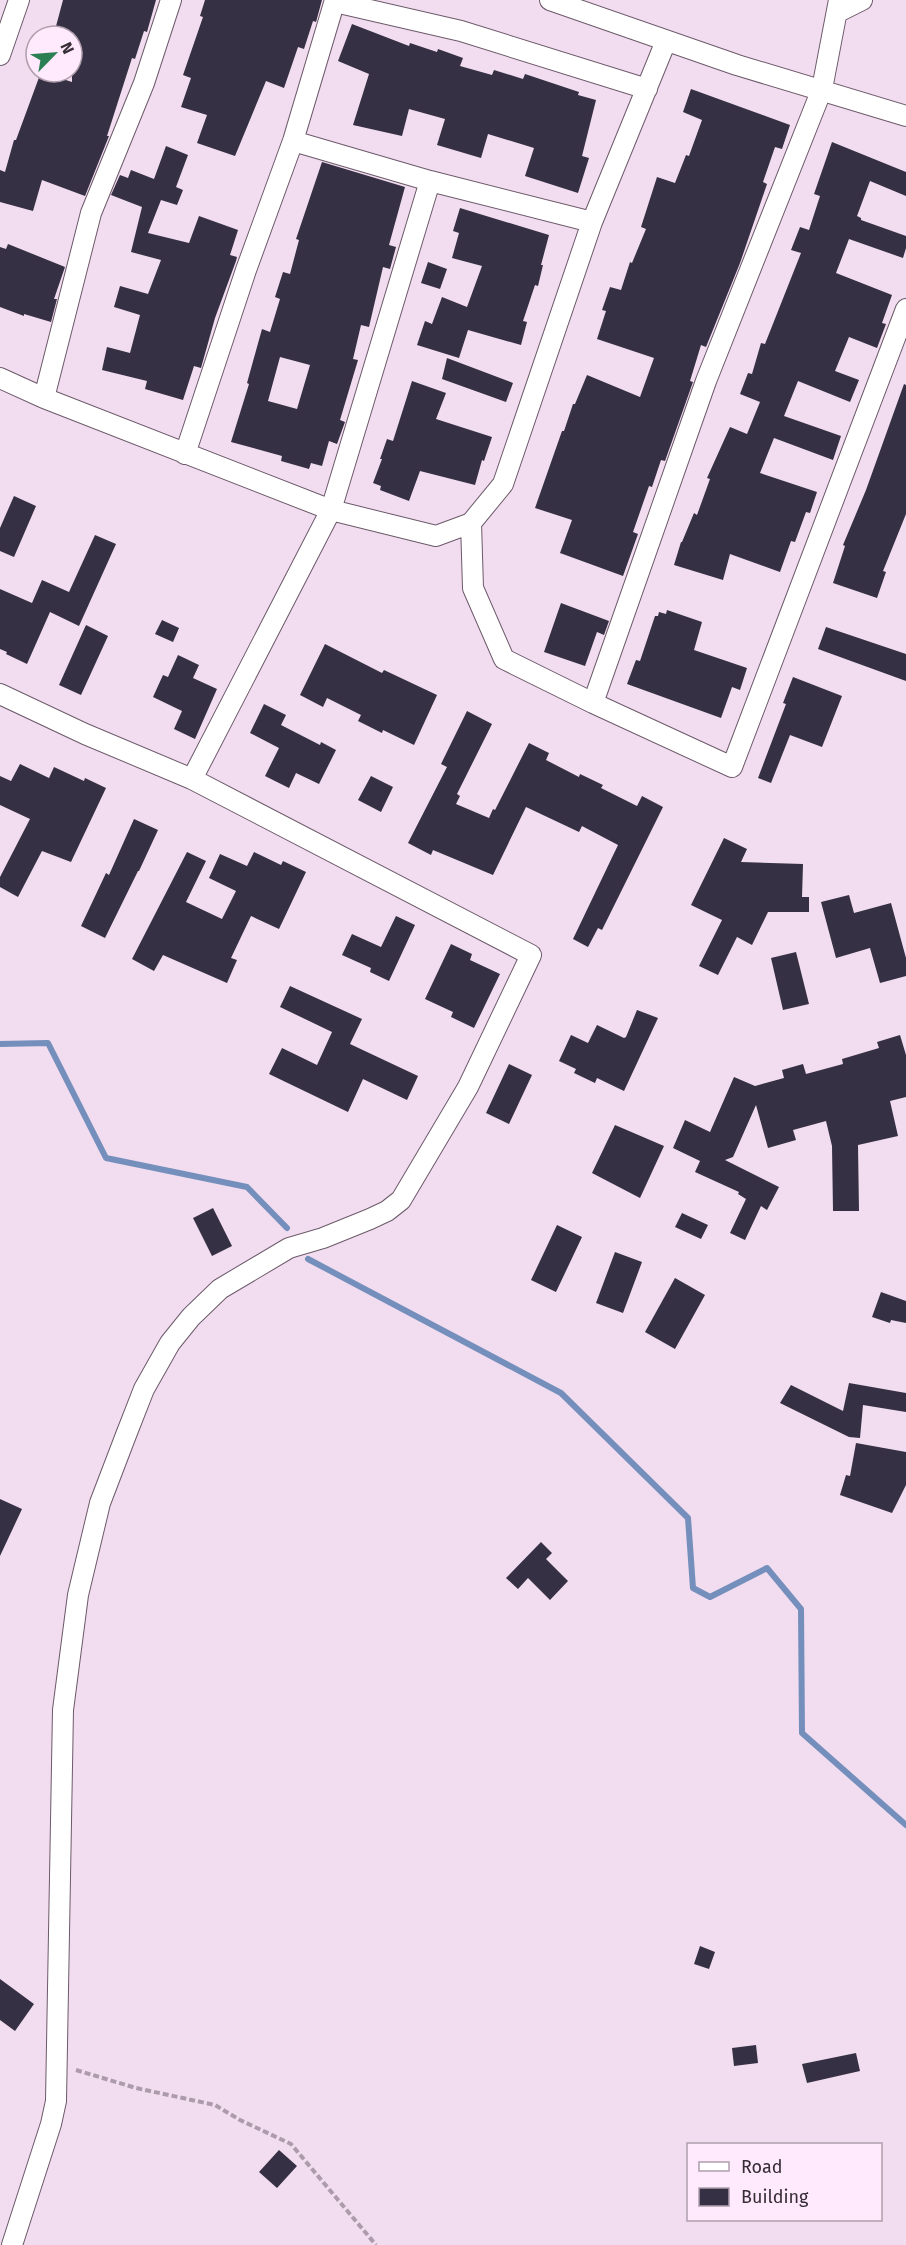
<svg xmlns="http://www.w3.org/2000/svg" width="906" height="2245" viewBox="0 0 906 2245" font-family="'Fira Sans',sans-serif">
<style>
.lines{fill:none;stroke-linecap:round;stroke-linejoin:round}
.stream{stroke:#758fbc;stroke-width:6}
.building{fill:#353044;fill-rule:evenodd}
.minor-casing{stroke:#6c5a6a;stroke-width:22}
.path{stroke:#ac9baa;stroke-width:4;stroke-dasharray:6 3;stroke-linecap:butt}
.minor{stroke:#fff;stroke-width:20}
</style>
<rect width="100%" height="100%" fill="#f2dcef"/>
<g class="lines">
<path class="stream" d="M0,1044l48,-1 58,115 141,29 40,41
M308,1259l253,134 127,125 5,70 17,9 57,-29 34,41 1,124 104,92"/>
</g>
<path class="building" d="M63,0h93l-9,32 -3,-1 -9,28 -3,-1 -25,78h2l-24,60 -43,-16 -9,31 -33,-9v-32l5,2 9,-32h2l25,-68 31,10v-47l-17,-5z
M205,0h117l-6,22 -3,-1 -9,28 -6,-2 -14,41 -18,-7 -31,75 -38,-13 10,-28 -26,-8 10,-29 -8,-3 20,-58 -3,-1z
M352,24l57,22 1,-3 27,9 1,-3 25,9 -3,8 32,9 2,-5 29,9 2,-5 54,18 -1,3 18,5 -14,56 7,2 -11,35 -53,-17 9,-28 -46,-14 -7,24 -44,-13 8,-26 -36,-10 -7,27 -49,-11 16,-51 -31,-13z
M691,89l99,36 -8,24 -7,-2 -12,35 4,2 -27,79 -34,84 -5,-2 -11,36 3,1 -28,79 -4,-1 -9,27 -3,-1 -16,46 5,2 -15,42 -63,-23 12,-33 -37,-12 27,-77h2l9,-27h2l12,-29 53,22 14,-39 -57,-19 9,-28 -4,-1 8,-23 11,3 9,-28 2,1 14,-34 -5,-2 16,-50 18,6 11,-28 3,1 13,-36 -19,-8z
M832,142l74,30v24l-36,-15 -13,35 4,2v2l45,16v12l-3,10 -54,-19 -13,34 56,22 -10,28 4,1 -9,24 -28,-11 -14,34 24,9 -9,22 -52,-21 -14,35 57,20 -8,24 -59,-22 -14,35 57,19 -7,21 -4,-1 -11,30 -4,-1 -11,31 -50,-18 -7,26 -49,-15 7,-23h1l12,-29 3,2 13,-36 -3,-1 23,-51 17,7 13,-32 -20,-8 8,-21 4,1 9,-31 4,1 36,-91 -10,-3 9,-23 9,3 11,-34 -6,-2z
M166,146l22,9 -12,32 7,3 -6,15 -16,-5 -13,33 41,10 10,-27 39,14 -8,25 7,2 -1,4 -21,57 -14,50 -7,-2 -11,34 -38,-11 2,-8 -45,-11 5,-23 23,6 10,-38 -26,-8 6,-21 28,8 13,-34 -30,-8 11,-45 -31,-12 9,-20 8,3 3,-8 23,9z
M322,162l83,25 -16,58 7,2 -6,22 -7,-2 -14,60 -8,-2 -8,34 5,1 -18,60 5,2 -8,22 -8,-3 -7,25 -11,-3 -2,6 -28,-8 1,-5 -51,-14 18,-58 -2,-1 15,-54 8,3 10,-33 -5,-2 8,-25 7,2 9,-34 -3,-1zM280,357l30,8 -13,44 -29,-8z
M460,208l89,27 -8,30h2l-5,21 -3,-1 -12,36 4,1 -6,23 -53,-15 -9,28 -42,-13 8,-24 7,3 10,-27 25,10 15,-41 -30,-8 7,-25 -6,-2z
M8,244l57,23 -11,32h3l-6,23 -27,-8v2l-24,-9v-60l6,2z
M428,262l19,7 -7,20 -19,-6z
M447,358l66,25 -7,19 -64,-23z
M412,381l34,12 -10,26 56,18 -8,24 -2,-1 -7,25 -55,-14 -11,30 -29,-11 1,-4 -8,-3 9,-24h-2l7,-20 6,2z
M904,384l2,1v129l-23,57 3,1 -9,26 -44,-15 12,-37 -2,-1 23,-55z
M14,496l22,10 -22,51 -14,-6v-23z
M95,535l21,9 -37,82 -29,-14 -23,52 -21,-10 1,-2 -7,-3v-60l32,14 10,-23 27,12z
M561,603l48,18 -5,14 -7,-3 -12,34 -41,-14z
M667,610l35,12 -8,28 53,18 -7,22 -8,-3 -11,31 -94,-34 9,-24 4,1 15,-45h3l1,-4 7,2z
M162,620l17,8 -6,14 -18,-8z
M86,625l22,11 -27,59 -22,-10z
M826,627l80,27v27l-88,-32z
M325,644l57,29 2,-3 53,25 -23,50 -31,-15 -1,3 -24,-12 3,-6 -34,-17 -4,9 -23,-12z
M178,655l21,10 -6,13 24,11 -22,50 -21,-10 8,-18 -29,-14 10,-22 5,2z
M793,677l49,19 -20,51 -32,-12 -19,48 -13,-5 28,-74 -3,-1z
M264,704l22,11 -5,10 39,20 1,-3 15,8 -17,34 -23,-11 -7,15 -24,-12 14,-28 -29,-15z
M467,711l25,13 -35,70 3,2 -4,8 33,14 4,-9 2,1 34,-67 20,10 -3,7 33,17 1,-3 23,11 -2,3 36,18 5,-10 21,11 -61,123 -4,-2 -10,19 -15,-8 45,-94 -36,-19 -3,6 -53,-25 -33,68 -60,-25 -2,5 -23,-12 39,-76 -6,-3z
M20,764l29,14 5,-11 30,14 1,-3 21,10 -35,74 -29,-11 -24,46 -18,-10v-10l30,-58 -30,-14v-29l11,5z
M371,776l22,11 -12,25 -23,-12z
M134,819l24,11 -19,41h-1l-33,67 -24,-12 25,-53 3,2z
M724,838l23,11 -6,13 62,2 -1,33h7v15h-41l-16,33 -15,-8 -19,38 -19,-9 23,-46 -31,-15z
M187,852l19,9 -20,41 36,17 14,-28 -27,-13 11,-24 27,12 7,-14 27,13 2,-4 23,11 -27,57 -28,-13 -20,42 6,2 -10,23 -64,-28 -9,16 -22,-12z
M849,895l5,18 37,-10 15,55v18l-26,7 -10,-35 -34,10 -15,-56z
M396,916l19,9 -26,56 -19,-9 1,-4 -29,-13 10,-21 29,13z
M451,944l21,10 -2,6 30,14 -26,54 -23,-11 2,-5 -28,-13z
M796,952l13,52 -26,6 -12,-52z
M290,986l72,33 -12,25 68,32 -11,24 -44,-21 -15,33 -79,-38 13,-26 35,17 15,-33 -52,-25z
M637,1010l21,8 -34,73 -27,-13 -2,5 -21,-10 2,-4 -17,-8 12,-26 17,8 9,-18 27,13 2,-1z
M900,1035l6,20v42l-16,4 8,35 -40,9 1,66h-26l-1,-65 -6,-25 -33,9 3,10 -28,8 -12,-43 -23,52 -8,3 54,27 -12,23 -6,-4 -16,34 -15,-7 16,-34 -8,-5 1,-2 -44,-20 5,-11 -27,-13 12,-28 25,12 24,-55 21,9 29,-8 -2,-8 21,-6 3,10 37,-10 -1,-5 37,-11 -2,-6z
M509,1064l23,11 -23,49 -23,-11z
M615,1125l49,21 -24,52 -48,-25z
M213,1208l19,38 -20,10 -19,-38z
M682,1213l26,12 -7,14 -26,-12z
M557,1225l25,12 -26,55 -25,-12z
M615,1252l27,10 -19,51 -27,-10z
M675,1278l30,17 -30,54 -30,-17z
M881,1292l25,9v22l-15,-3 -1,3 -18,-6z
M849,1383l57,10v19l-43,-7 -3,33 -11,-1 -69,-34 11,-18 52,26z
M856,1443l50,9v33l-14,28 -52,-18 6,-20 4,1z
M0,1499l22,10 -22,47z
M541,1542l11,11 -6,6 22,22 -18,19 -22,-22 -10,11 -12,-11z
M700,1946l15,6 -6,17 -15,-5z
M0,1979l34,25 -19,27 -15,-11z
M756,2045l2,18 -24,3 -2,-18z
M856,2053l4,18 -53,12 -5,-19z
M279,2150l18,16 -20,22 -18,-16z"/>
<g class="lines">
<defs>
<path id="minor" d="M550,0l187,65 169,51
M839,0l-17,89 -116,292 -113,322 139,64 174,-458
M335,2l126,29 186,58
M838,12l24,-12
M0,55l19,-55
M293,141l137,40 162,41
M0,378l44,20 287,112 105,26 35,-13 32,-39 89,-262 74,-181
M44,398l47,-185 53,-130 27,-83
M185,454l61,-184 47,-129 42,-141
M471,523l2,65 31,71 89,44
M0,694l85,40 107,45
M12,2245l39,-121 5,-23 7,-391 15,-115 22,-92 26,-68 18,-46 26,-46 21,-26 29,-28 69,-41 34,-10 47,-19 17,-8 14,-11 67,-113 63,-132 -339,-176 139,-269 99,-329"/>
</defs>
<use href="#minor" class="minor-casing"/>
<path class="path" d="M76,2070l60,18 79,17 25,15 51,24 85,101"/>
<use href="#minor" class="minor"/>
</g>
<rect x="687" y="2143" width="195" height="78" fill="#ffe9fc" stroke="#af9eac" stroke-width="1.5"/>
<rect x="699" y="2162" width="30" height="9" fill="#ffffff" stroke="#af9eac" stroke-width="1.5"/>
<text x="741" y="2173" font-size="18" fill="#362d35">Road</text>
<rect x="699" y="2188" width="30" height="18" fill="#353044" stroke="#af9eac" stroke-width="1.5"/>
<text x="741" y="2203" font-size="18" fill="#362d35">Building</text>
<g transform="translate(54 54) rotate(65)"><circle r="28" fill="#ffe9fc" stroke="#af9eac" stroke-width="1.5"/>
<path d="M0-4.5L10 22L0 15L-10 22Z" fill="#2b8053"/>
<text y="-9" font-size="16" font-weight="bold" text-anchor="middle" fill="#362d35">N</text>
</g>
</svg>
